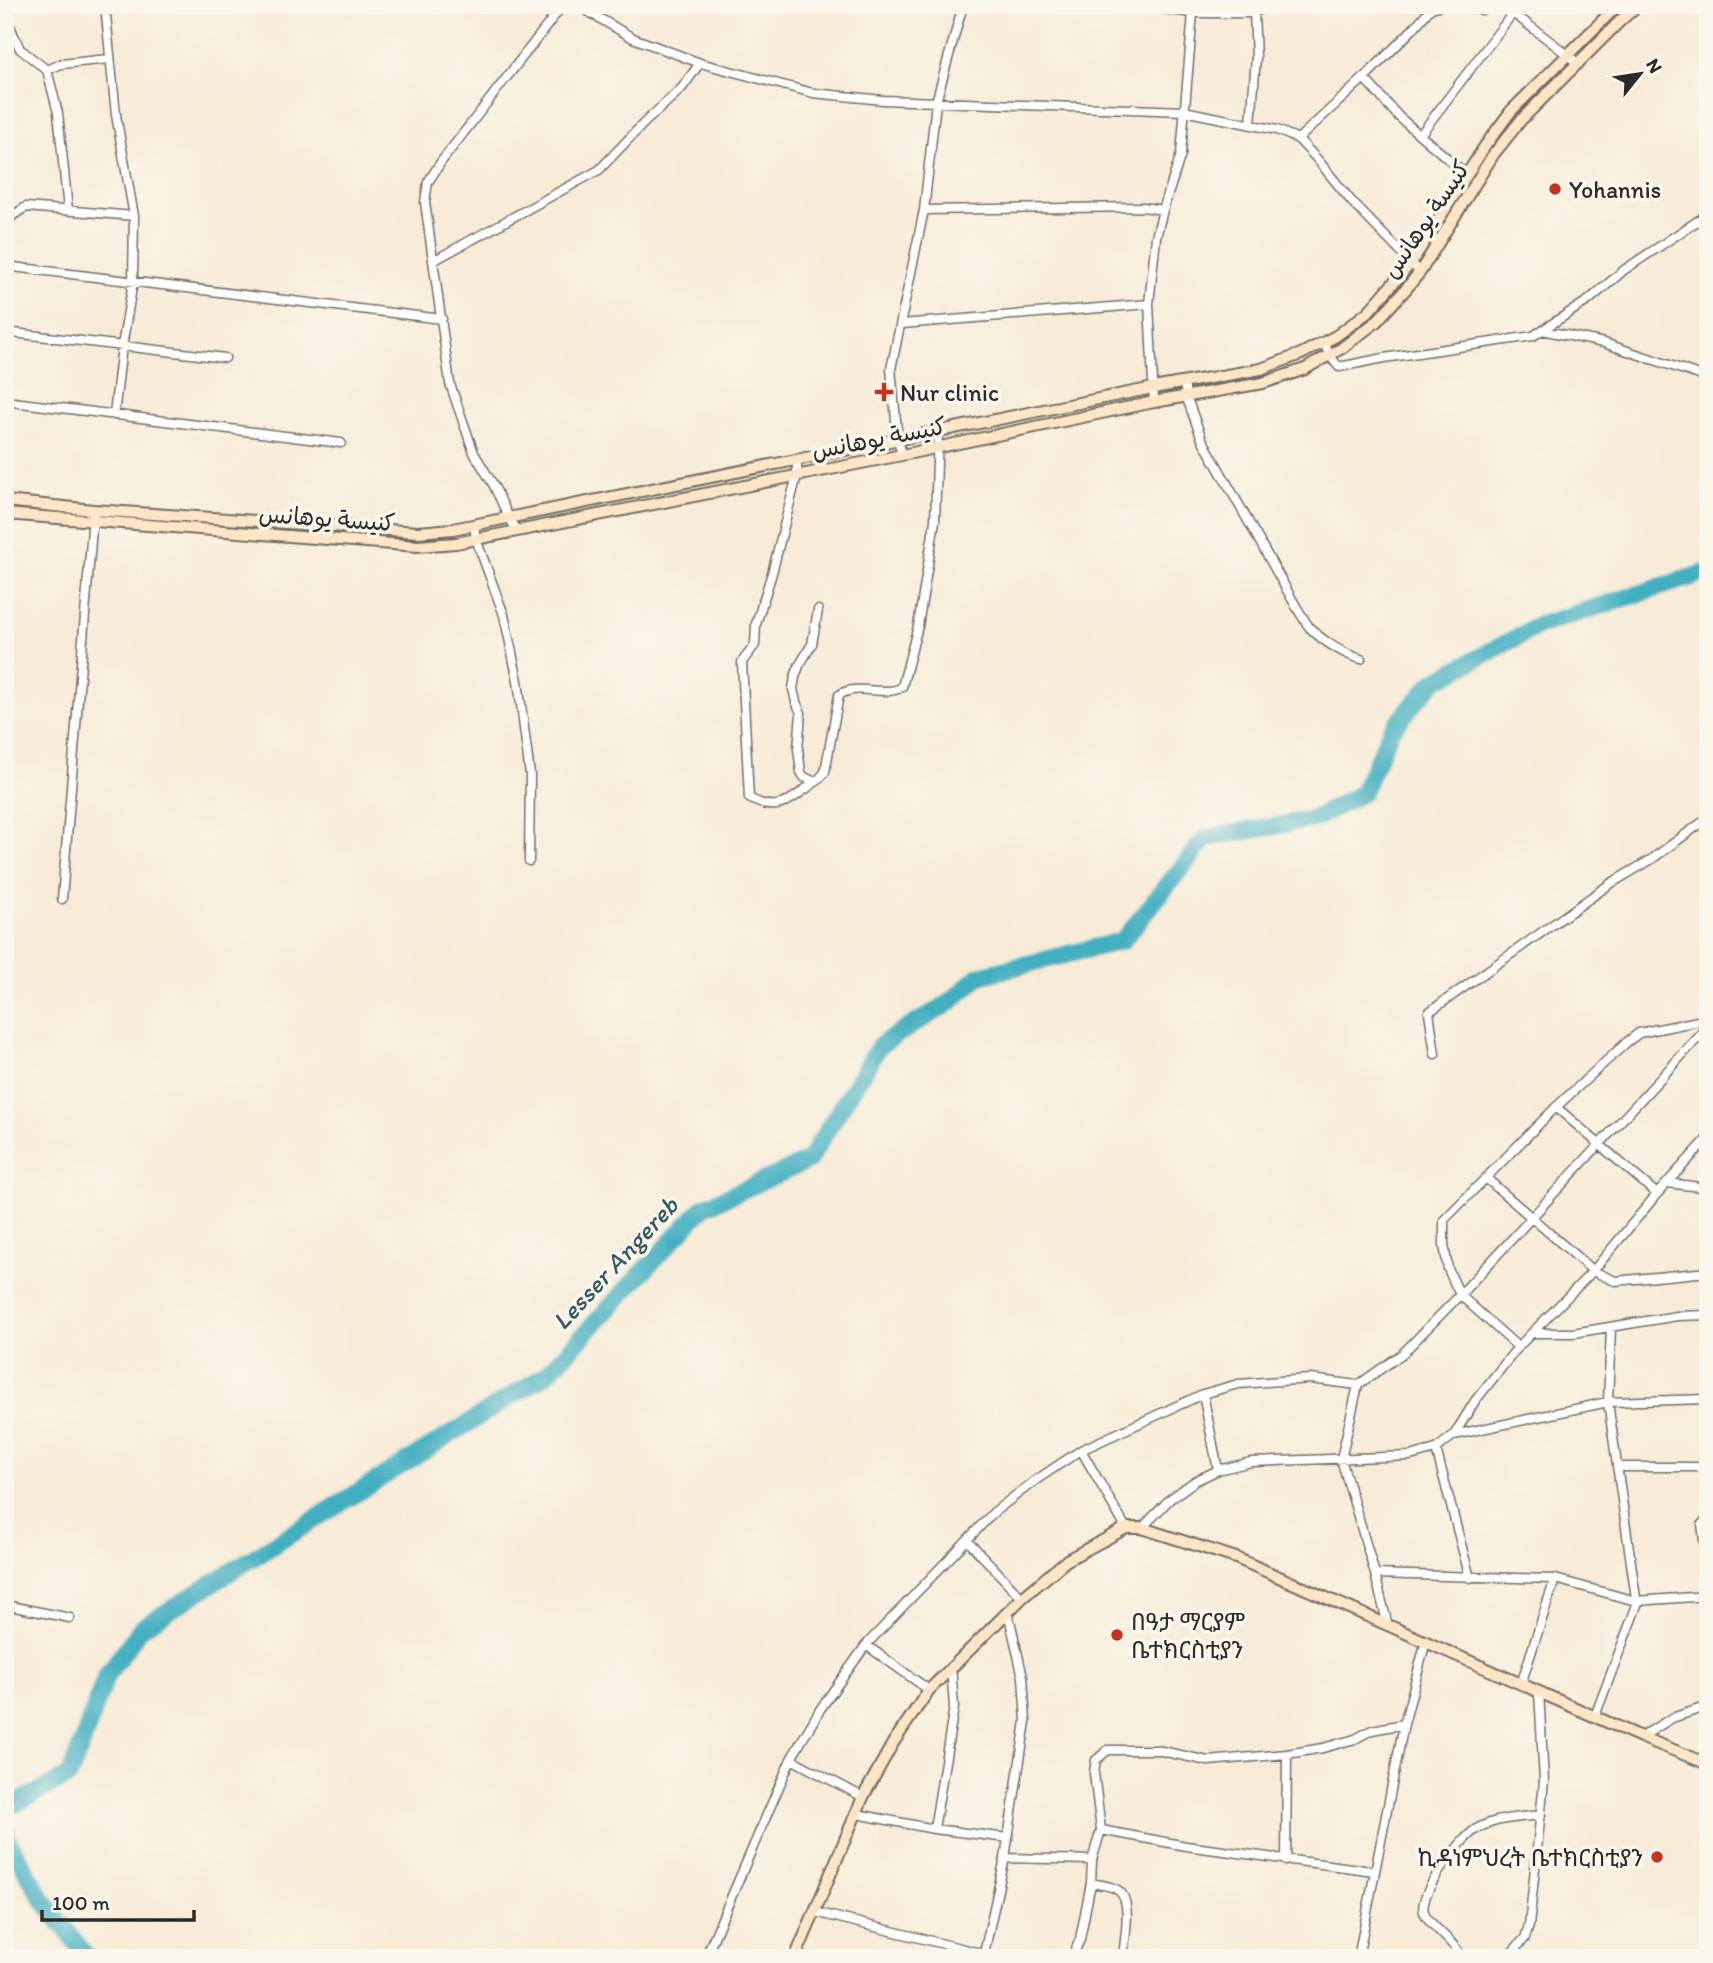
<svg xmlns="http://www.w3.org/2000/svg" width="1713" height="1963" viewBox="0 0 1713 1963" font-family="Itim,'Playpen Sans Arabic','Noto Sans Ethiopic',sans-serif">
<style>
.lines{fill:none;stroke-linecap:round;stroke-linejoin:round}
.river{stroke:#43afc1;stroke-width:18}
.street-casing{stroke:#726e67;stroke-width:11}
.secondary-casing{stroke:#726e67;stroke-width:14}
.street{stroke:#fff;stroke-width:8}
.secondary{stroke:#fde5c5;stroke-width:10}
.poi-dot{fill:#c8321e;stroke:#fbf7ec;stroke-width:2.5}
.labels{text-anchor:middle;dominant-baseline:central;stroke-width:7;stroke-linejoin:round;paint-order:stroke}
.poi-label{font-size:24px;fill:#2b2b2b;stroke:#fbf7ec;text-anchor:start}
.street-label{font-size:24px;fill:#2b2b2b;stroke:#fbf7ec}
.water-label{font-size:26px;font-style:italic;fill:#335960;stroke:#fbf7ec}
</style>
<rect width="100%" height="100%" fill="#fbf7ec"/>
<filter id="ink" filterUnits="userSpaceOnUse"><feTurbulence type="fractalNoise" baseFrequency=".0143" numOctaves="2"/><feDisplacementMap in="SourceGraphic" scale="14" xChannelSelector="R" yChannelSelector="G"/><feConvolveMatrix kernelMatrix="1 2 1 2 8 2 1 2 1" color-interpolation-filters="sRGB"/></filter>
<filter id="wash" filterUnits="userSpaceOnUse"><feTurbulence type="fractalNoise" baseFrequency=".00686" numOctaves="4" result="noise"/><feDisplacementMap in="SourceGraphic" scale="28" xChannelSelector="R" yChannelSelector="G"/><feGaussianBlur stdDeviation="1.57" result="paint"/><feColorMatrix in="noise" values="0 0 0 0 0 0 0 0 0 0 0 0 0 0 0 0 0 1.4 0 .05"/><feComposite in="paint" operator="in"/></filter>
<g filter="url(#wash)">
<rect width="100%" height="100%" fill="#f7ebd7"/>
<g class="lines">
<path class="river" d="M5,1809l64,-33 14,-35 23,-65 35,-48 406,-254 157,-167 104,-46 72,-116 69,-42 30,-27 143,-35 84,-103 108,-19 48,-26 29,-63 42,-48 107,-57 168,-53
M5,1828l3,12 37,63 43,55"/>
</g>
</g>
<g filter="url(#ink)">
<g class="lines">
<defs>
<path id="street" d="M105,5l11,110 18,101 -1,66 -11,64 -8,69
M577,5l56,33 67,25 113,30 70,7 301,11 93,19 21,9 19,20 35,43 68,70
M1134,5l59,8h61l13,-8
M1457,5l26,5 9,-5
M1506,5l7,8 55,42 10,9
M5,15l15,34 27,21
M1364,78l35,39 21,18 93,-122
M1251,125l5,-68 -2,-44
M1420,135l47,40
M1298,139l66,-61 49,-49 18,-21 11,-3
M68,210l-10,-97 -11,-43 14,-6 48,-5
M924,210l219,-3 20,3
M5,229l7,-13 14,-9 108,9
M433,261l166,-91 45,-47 38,-35 18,-25
M5,266l437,53
M901,324l248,-20
M1542,330l62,13 104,35
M5,332l220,26
M1324,342l5,13 10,12 45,-9 149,-22 56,-36 35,-30 84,-56
M1184,383l2,13 16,43 95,169c4,6 8,14 13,20 13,13 33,26 51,31
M5,401l336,42
M1154,402l-5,-98 7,-67 7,-27 18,-56 12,-141
M902,455l-4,-15 -7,-71 33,-159 12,-108 27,-97
M797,460v15l-25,98 -16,51 -1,21 -13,17 7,136c23,13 35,8 55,-8 8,-5 15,-10 21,-18l14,-77c19,-13 46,3 63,-8l16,-61 17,-105 3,-89
M474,525l2,14 28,76 14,66 12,94 -1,86
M518,531l-9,-13 -15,-32 -20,-33 -24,-69 -25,-182 3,-20 13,-20 122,-157
M815,782l-11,-5 -3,-5 -3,-23 3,-36 -5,-11 -3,-13 2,-12 4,-11 13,-22 6,-34
M62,899l31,-383
M1435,1054l-6,-42 181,-128 42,-25 56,-41
M1556,1107l101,87
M1486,1178l107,93 22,10 93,-9
M1668,1183l40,5
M1533,1333h40l104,-17 31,-1
M1518,1347l-58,-52 -12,-26 -4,-24v-25l112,-113 71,-65 12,-9 69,-14
M1203,1394l15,76
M1454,1435l154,-33 100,-3
M1436,1449l34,129
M1081,1450l45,78
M1617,1467h91
M1708,1519l-6,5 6,48
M1142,1528l28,-29 25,-18 23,-11 33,-8 159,-6 26,-7 18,-14 21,-34 43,-54 75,-76 64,-77 51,-56
M967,1540l55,58
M1375,1574l180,5 81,22 72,-5
M5,1605l65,13
M1388,1626l-13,-52 -34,-115 17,-74 44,-31 58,-59 248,-268
M866,1645l63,45
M1521,1684l34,-105
M1595,1716l42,-111 -29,-203 3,-74
M1641,1737l31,-19 36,-12
M791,1759l72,38
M857,1814l77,15 74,9
M934,1829l20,-122 -3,-41
M1101,1830l85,16 188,25
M1005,1858l87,2
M1286,1861l1,-107
M1091,1883c8,2 21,2 28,8 14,11 5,50 4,67
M815,1912l169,42
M705,1958l86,-199 30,-51 45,-63 128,-133 42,-32 45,-30 122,-56 35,-10 72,-5 48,6
M983,1958l22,-100 21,-137 -3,-44 -15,-65
M1072,1958l8,-19 11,-56 1,-23 9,-30 -7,-57 2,-13 12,-10h49l51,11 79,-7 36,-6 32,-9 17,-9 32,-6
M1358,1958l46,-234 22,-83
M1462,1958c-8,-18 -32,-31 -38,-46 -7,-17 38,-76 54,-84 19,-10 42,-11 63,-13
M1507,1958l18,-20 4,-12 15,-145 -5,-89"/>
<path id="secondary" d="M5,501l89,9 324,22 35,-3 700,-141 108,-19 40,-15 35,-18 32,-24 43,-49 74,-117 26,-35 107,-106
M5,514l413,32 38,-3 446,-88 252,-53 109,-19 42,-14 37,-21 34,-26 30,-33 14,-17 73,-117 28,-35 100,-100 17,-15
M795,1958l68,-161 30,-54 36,-53 93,-92 45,-38 59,-32h16l94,30 405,179 67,27"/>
</defs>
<use href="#street" class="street-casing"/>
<use href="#secondary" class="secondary-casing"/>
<use href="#street" class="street"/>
<use href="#secondary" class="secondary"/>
</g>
</g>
<g class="poi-dot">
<circle cx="1555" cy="189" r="7"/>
<path d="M880.5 381.5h7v7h7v7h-7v7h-7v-7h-7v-7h7z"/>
<circle cx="1117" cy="1635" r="7"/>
<circle cx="1657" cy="1857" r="7"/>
</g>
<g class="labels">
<g class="poi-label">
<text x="1569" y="189">Yohannis</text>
<text x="900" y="392">Nur clinic</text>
<text x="1131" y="1621">በዓታ ማርያም<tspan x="1131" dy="28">ቤተክርስቲያን</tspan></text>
<text x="1643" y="1857" text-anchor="end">ኪዳነምህረት ቤተክርስቲያን</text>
</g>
<g class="street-label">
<text transform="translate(1426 219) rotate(-56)">كنيسة يوهانس</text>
<text transform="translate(879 438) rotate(-11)">كنيسة يوهانس</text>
<text transform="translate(327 518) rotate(4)">كنيسة يوهانس</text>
</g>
<g class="water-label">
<text transform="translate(615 1263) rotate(-47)">Lesser Angereb</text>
</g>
</g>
<rect width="1713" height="1963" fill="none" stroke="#fbf7ec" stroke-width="28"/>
<g transform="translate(1640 74) rotate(60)" stroke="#fbf7ec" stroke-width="5" paint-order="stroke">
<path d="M0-5L12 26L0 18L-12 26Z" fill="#2b2b2b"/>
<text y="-10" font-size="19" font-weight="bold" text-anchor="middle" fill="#2b2b2b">N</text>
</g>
<path d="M42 1910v10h152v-10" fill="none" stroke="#2b2b2b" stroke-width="3.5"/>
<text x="52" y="1910" font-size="21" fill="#2b2b2b" stroke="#fbf7ec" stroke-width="5" paint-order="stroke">100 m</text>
</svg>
